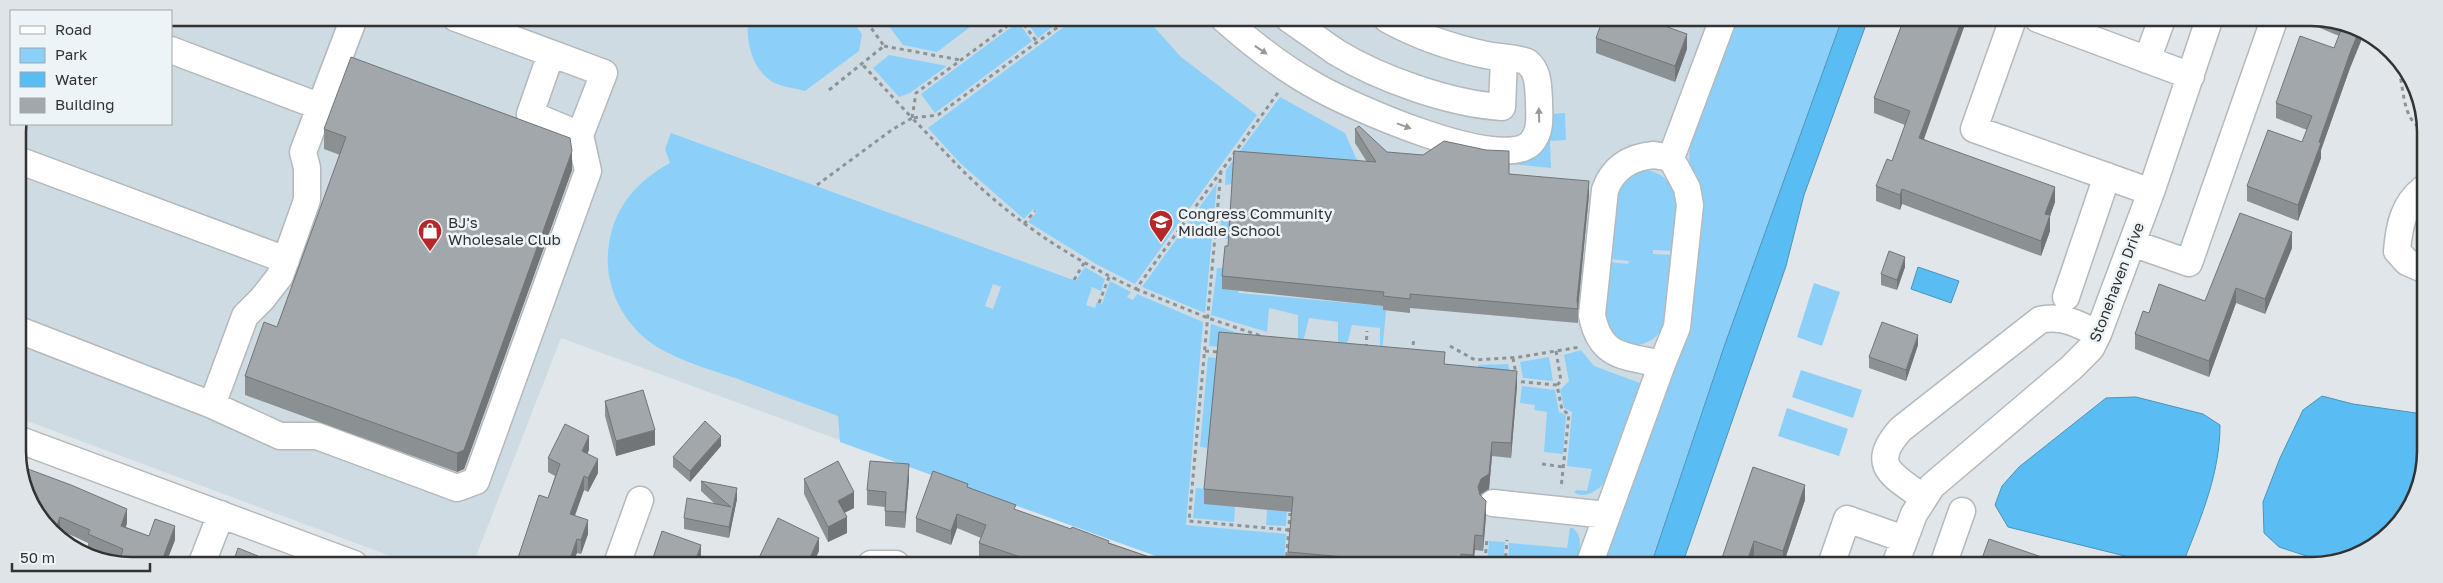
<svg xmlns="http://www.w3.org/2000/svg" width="2443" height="583" viewBox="0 0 2443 583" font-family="'Golos Text',sans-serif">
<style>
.built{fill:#cedbe3}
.green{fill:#8cd0f9;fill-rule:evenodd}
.water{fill:#59bcf2;stroke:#4d93b9}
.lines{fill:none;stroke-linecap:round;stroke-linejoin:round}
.minor-casing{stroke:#b3b9bc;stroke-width:29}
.path{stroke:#8e9396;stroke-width:3;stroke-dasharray:4 4;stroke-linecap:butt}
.minor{stroke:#fff;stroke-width:26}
.wall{fill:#8b9093}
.shaded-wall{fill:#717578}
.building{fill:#a2a7ab;stroke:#717578}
.oneway{fill:#98989a}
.labels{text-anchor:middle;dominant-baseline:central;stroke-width:5;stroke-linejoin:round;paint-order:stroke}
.poi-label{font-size:15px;fill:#303234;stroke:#edf4f7;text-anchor:start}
.street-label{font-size:15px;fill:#303234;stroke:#edf4f7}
.rim{fill:none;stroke:#303234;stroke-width:2.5}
</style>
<rect width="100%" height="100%" fill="#e0e6ea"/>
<path class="built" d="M171,18l1636,1 -189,546 -440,-1 -617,-226 -88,226h-61l-393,-146 -1,-294h153z"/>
<path class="green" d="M748,18h102l12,16 -3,17 -54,40c-10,-3 -25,-4 -34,-10 -20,-14 -25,-40 -23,-63z
M883,18h99l-45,34 -34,-7z
M1024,18h40l-26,20z
M1076,18h70l35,39 76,58 -122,169 -39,-20 -68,-42 9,-10 -4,-3 -9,10 -64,-56 -32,-35z
M1736,19h106l-117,325 -74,221h-51l91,-245 11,-116 -13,-44 1,-19 29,-77 4,-2 -2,-2z
M1018,22l14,19 -97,72 -14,-19z
M889,55l58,11 -37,27 -11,4 -26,-29z
M1280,97l65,36 11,25 9,9 -140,18 1,-15z
M1565,113l1,27 -16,1 1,27 -39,-4 18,-6 20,-44z
M671,133l405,148 9,-14 20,12 -4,12 -9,-4 -6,18 9,3 2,-6 5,2 8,-23 21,11 -4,5 6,3 4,-6 66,28 -17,203 100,9 -2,30h-106l-338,-122 -2,-26c-33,-12 -66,-24 -100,-37 -26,-9 -56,-17 -81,-32 -34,-21 -55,-63 -48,-103 6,-38 28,-63 61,-81l-5,-14zM993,284l8,3 -8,22 -8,-3z
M1647,170c41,9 28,50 26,81l-20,-1v4l19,1c-2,23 0,51 -9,72 -4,9 -14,16 -24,18 -46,4 -32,-58 -29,-83l18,2 1,-3 -19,-2c3,-32 -4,-83 37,-89z
M1217,183l-12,130 -63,-26z
M1222,213l9,1 -2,25 -10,-1z
M1217,268h7l15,25 145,13 2,5 -4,42h-2v-25l-28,-3 -6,23 -8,-1v-25l-29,-4 -6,24 -5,-1v-26l-29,-7 -2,24 -56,-17z
M1814,283l26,9 -18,54 -25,-9z
M1211,324l43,14 -1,12 -44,-4z
M1581,350l13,16 46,17 1,4 -35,93c-6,10 -22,20 -32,12l3,-2 10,1 5,-22 -25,-3 5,-54 -8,-4 -4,-18 9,-9 -5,-26z
M1208,357l9,1 -8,90 -9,-1z
M1549,357l4,24 -30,-3 -3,-16z
M1508,364l3,13 -32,-4 -1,-8z
M1801,370l61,20 -9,28 -61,-21z
M1522,386l33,4 4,22 7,3 -3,39 -19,-2 3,-40 -13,-2 1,-5 -15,-2z
M1787,408l61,21 -9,27 -61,-20z
M1196,488l10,1 29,18 -1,15 -41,-4z
M1267,510l20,1 -1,15 -20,-1z
M1570,528h3c11,9 7,24 2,36l2,1h-69l1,-22 58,5z
M1489,541l16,1 -2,23h-16z"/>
<path class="water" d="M1842,19h26l-64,176 -18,71 -104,299h-31l74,-221z
M1918,267l41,14 -8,22 -40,-14z
M2322,396l31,8 70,10v59l-37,64 -61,25 -46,-15 -15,-14 -1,-31 17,-44 23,-48z
M2136,397l67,17 17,11c0,47 -18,90 -35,133l-32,5 -145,-36 -13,-22 7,-19 17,-19 87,-69z"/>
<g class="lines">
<defs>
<path id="minor" d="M456,18l148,55 -24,62 -50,-21 21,-60
M1224,19c27,24 56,47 88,65 33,20 189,90 219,59 11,-12 8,-28 8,-43 -1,-13 0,-29 -12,-38 -7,-4 -32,-5 -41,-7 -33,-7 -70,-20 -99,-36
M1289,19c16,11 31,22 47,33 44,27 115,52 166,55l2,-48
M2013,19l-39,110 177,63
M2038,19l153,57
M171,50l150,57
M2147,60l15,-41
M1654,155l17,3 16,30 3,17 -13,122 -15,37c-37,-8 -62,-6 -70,-49l13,-125c8,-22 25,-33 49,-35z
M1671,158l52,-139
M18,160l268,100
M2423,189c-20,16 -24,38 -26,62l10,11 16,7
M2132,243l57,20 85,-243
M2066,297l41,-121
M19,330l193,75 33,-89 17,-17 18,-23 27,-76v-32l-4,-16 51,-134
M212,405l68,31h37l140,52 19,-7 112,-310 -8,-36
M20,440l334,124
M1924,498c-30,-22 -57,-32 -23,-69l139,-109c22,-5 39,4 58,14
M1493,503l114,12
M202,563l19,-49
M617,564l23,-64
M871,564h25
M1589,565l73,-201
M1831,565l16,-46 57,20
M1895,565l19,-51 18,-28 139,-118 20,-20 7,-14 53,-142 58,-172
M1943,565l19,-54"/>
</defs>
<use href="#minor" class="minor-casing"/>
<path class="path" d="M1019,18l18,24
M1070,18l-132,97 -26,3c18,18 35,37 53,55 50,49 108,87 171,116l144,-199
M884,46l76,14
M2404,73l-4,3c4,17 4,46 23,53
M829,90l55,-44 -20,-28
M912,118l4,-25 102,-75
M1221,171l-32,350 100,9
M817,185l76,-56 19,-11 -50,-54
M1024,224l11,-13
M1074,280l10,-17
M1136,289l72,29 53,18
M1099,303l10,-26
M1450,346l25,14 45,-3 60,-10
M1366,348l1,-17
M1205,351l13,1
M1556,351l5,30 -4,4 5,25 7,4 -8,74
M1412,353l2,-15
M1513,358l3,16
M1513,381l44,4
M1542,464l22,3
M1485,561l2,-23
M1286,564l4,-51
M1505,565l2,-25"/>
<use href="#minor" class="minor"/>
</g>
<path class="wall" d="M200,18h11l-2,3z
M1904,19l20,120 131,63 -5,14v15l-9,25 -139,-52 -2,6 -24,-9v-15l16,-25 13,-36 -31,-12v-15z
M2308,20h25l30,16 -13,32 -29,82v8l-23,63 -51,-20v-15l55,-44 5,-12 -31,-12v-15l58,-55 5,-12 -31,-13z
M1596,38l91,11 -12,33 -79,-29z
M324,129l248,41 -108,299 -7,3 -212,-77v-19l32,-49 63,-172 -16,-6z
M1355,129l32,23 122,22 80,21 -11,111v17l-168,-15v5l-27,-3v-4l-161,-17v-13l6,-30 139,-84 -12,-19z
M2292,248l-27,66 -29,-11 -27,74 -74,-28v-15l14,-21 56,-12z
M1905,267l-8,23 -16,-5v-11z
M1918,345l-12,36 -37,-13v-11z
M1445,365l72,21 -6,72 -19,-2 -3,33 -8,5 -1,2 6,20 -3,35 -8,-1 -2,15 -185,-1v-12l4,-40 -88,-8v-15z
M605,401l50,44 -39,11 -11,-40z
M721,446l-31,36 -17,-15v-10z
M589,450l-2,4 11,19 -10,19 -4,-2 -9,26 13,18 -7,20 -4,-1 -29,-55 7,-22 -7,-4v-14z
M20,473l107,50 -1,4 23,9 26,4 -9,23h-46v-2l-32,-13v-5l-28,-13 -2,5 -7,-3z
M804,479l50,29 -10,5 3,20 -19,9 -24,-48z
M909,479l-4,49 -20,-2v-19l-18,-2v-15z
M701,481l36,18 -8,39 -45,-9v-11l31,-14 -14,-13z
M968,487l48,23 154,54h-171l-20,-6v-15l2,-5 -24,-10 -6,17 -35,-13v-14z
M1805,500l-22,65h-4l-25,-9 -3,9 -29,-7z"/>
<path class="shaded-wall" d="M1962,19h5l-48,134v-15z
M2358,33l5,3 -13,32 -29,82v8l-23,63v-16l21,-63 31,-89z
M1687,34v15l-12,33v-16z
M572,151v19l-108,299 -7,3v-19z
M1589,181v14l-11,114 -1,-9z
M2055,187v15l-5,14v15l-9,25v-15l4,-27z
M1902,189v15l-2,6v-15z
M2292,232v16l-27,66v-15z
M1905,257v10l-8,23v-10z
M2236,288v15l-27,74v-16z
M1918,335v10l-12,36v-11z
M1517,371v15l-6,72v-15z
M655,430v15l-39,11v-15z
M589,436v14l-7,15v-14z
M721,436v10l-31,36v-11z
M1492,442v14l-3,33 -8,5 -3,8v-15l3,-8z
M598,459v14l-10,19v-14z
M909,464v15l-4,49v-16z
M584,476v14l-14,38v-14z
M1805,485v15l-22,65v-14z
M737,488v11l-8,39v-11z
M854,492v16l-16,8v-15z
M1486,501v15l-3,35v-15z
M127,509v14l-6,16v-13z
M957,514v14l-6,17v-14z
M60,517v13l-2,5 -4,-2z
M847,517v16l-19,9v-15z
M588,520v14l-7,20v-14z
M175,526v14l-9,23h-5z
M1475,535v15l-2,15v-10z
M819,538v13l-6,13h-6z
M577,539v14l-4,11h-5z
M1754,541v15l-3,9h-5z
M701,545v14l-2,5h-5z"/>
<path class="building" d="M1603,19h42l42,15 -12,32 -79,-28z
M1904,19h58l-43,119 136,49 -10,27 5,1 -9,26 -139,-52 -2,6 -24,-9 11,-27 5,2 18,-50 -36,-13z
M2343,25l15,8 -8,20 -31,89 2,1 -23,62 -51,-19 21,-56 34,12 10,-26 -36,-13 24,-67 34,12z
M351,57l219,81 2,13 -108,299 -7,3 -212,-77 19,-54 13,5 69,-190 -22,-8z
M1359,126l28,26 36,3 21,-14 42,9 23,1v23l80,7 -12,119 1,9 -168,-15v5l-27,-3 1,-4 -162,-16 3,-30h3l6,-95 142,11 -21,-33z
M2240,213l52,19 -27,67 -29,-11 -27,73 -74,-27 8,-23 6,2 10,-29 46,17z
M1889,251l16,6 -8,23 -16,-6z
M1882,322l36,13 -12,35 -37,-13z
M1219,332l226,20 -1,12 73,7 -6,72 -19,-1 -3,32 -8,5 -3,8 2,8 6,6 -3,35 -8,-1 -2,20 -12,-1 -1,11 -35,-1 -137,-12 5,-55 -89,-8z
M643,390l12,40 -39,11 -11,-40z
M705,421l16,15 -31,35 -17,-14z
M565,424l24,12 -7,15 16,8 -10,19 -4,-2 -14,38 18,6 -7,20 -4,-1 -9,25h-52l23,-69 9,3 12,-34 -12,-6z
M838,461l16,31 -16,9 9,16 -19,10 -24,-48z
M870,461l39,3 -4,48 -20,-1 1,-19 -19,-2z
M20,466l51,19 56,24 -6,17 28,10 6,-17 20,7 -14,37h-31l-10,-3 3,-11 -35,-15 2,-4 -30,-13 -6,16 -3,-1 -31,-59z
M1753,467l52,18 -22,66 -29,-10 -8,24h-29l3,-8 2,1z
M933,471l35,13 -1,3 49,18 -2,4 57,20 1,-2 37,14 -1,2 62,21h-78l-10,-4 -2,4h-39l-62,-21 7,-18 -29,-11 -6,17 -35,-13z
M701,481l36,7 -8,39 -45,-9 3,-20 44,9z
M778,518l41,20 -12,26h-51z
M662,531l39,14 -7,19h-10l-6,-3 -1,3h-26z
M1989,539l76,26h-84l-1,-1z
M238,548l20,8 -2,7h-23z"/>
<defs><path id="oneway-solid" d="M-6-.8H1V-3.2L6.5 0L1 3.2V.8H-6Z" transform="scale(1.25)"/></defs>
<g class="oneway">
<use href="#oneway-solid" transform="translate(1261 50) rotate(34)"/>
<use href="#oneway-solid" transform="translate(1539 115) rotate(-92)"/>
<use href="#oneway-solid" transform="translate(1404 126) rotate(20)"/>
</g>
<defs>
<symbol id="school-pin" viewBox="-11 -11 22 30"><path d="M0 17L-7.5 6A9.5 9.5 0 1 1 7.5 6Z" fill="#b72729" stroke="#edf4f7"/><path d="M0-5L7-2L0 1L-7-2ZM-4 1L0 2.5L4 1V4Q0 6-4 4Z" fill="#fff"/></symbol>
<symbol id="shop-pin" viewBox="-11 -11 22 30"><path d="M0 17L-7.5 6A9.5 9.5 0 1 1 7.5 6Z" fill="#b72729" stroke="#edf4f7"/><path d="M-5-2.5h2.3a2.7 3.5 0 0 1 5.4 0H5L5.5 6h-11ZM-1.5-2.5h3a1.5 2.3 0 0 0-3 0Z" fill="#fff"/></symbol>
</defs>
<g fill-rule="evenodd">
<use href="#school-pin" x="1147" y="208" width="28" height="38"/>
<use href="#shop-pin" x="416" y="217" width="28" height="38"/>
</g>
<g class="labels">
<g class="poi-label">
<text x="1178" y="213">Congress Community<tspan x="1178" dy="17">Middle School</tspan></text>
<text x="448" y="222">BJ's<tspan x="448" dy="17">Wholesale Club</tspan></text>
</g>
<g class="street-label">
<text transform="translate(2116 282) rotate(-69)">Stonehaven Drive</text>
</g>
</g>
<path d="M0 0H2443V583H0ZM132 26H2311A106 106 0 0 1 2417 132V451A106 106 0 0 1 2311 557H132A106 106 0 0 1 26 451V132A106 106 0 0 1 132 26Z" fill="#dee4e7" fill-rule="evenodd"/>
<path class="rim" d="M132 26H2311A106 106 0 0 1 2417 132V451A106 106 0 0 1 2311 557H132A106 106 0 0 1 26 451V132A106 106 0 0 1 132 26Z"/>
<rect x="10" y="10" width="162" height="115" fill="#edf4f7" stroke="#a1a6a9"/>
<rect x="20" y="26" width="25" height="8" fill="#ffffff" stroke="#a1a6a9"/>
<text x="55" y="35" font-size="15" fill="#303234">Road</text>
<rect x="20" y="48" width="25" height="15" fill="#8cd0f9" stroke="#a1a6a9"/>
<text x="55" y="60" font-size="15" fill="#303234">Park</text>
<rect x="20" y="72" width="25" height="15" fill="#59bcf2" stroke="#a1a6a9"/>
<text x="55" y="85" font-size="15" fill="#303234">Water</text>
<rect x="20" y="98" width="25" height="15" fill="#a2a7ab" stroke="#a1a6a9"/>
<text x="55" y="110" font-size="15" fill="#303234">Building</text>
<path d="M12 563v8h138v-8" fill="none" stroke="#303234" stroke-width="2.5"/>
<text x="20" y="563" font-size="15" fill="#303234" stroke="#edf4f7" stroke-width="4" paint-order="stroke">50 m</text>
</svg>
